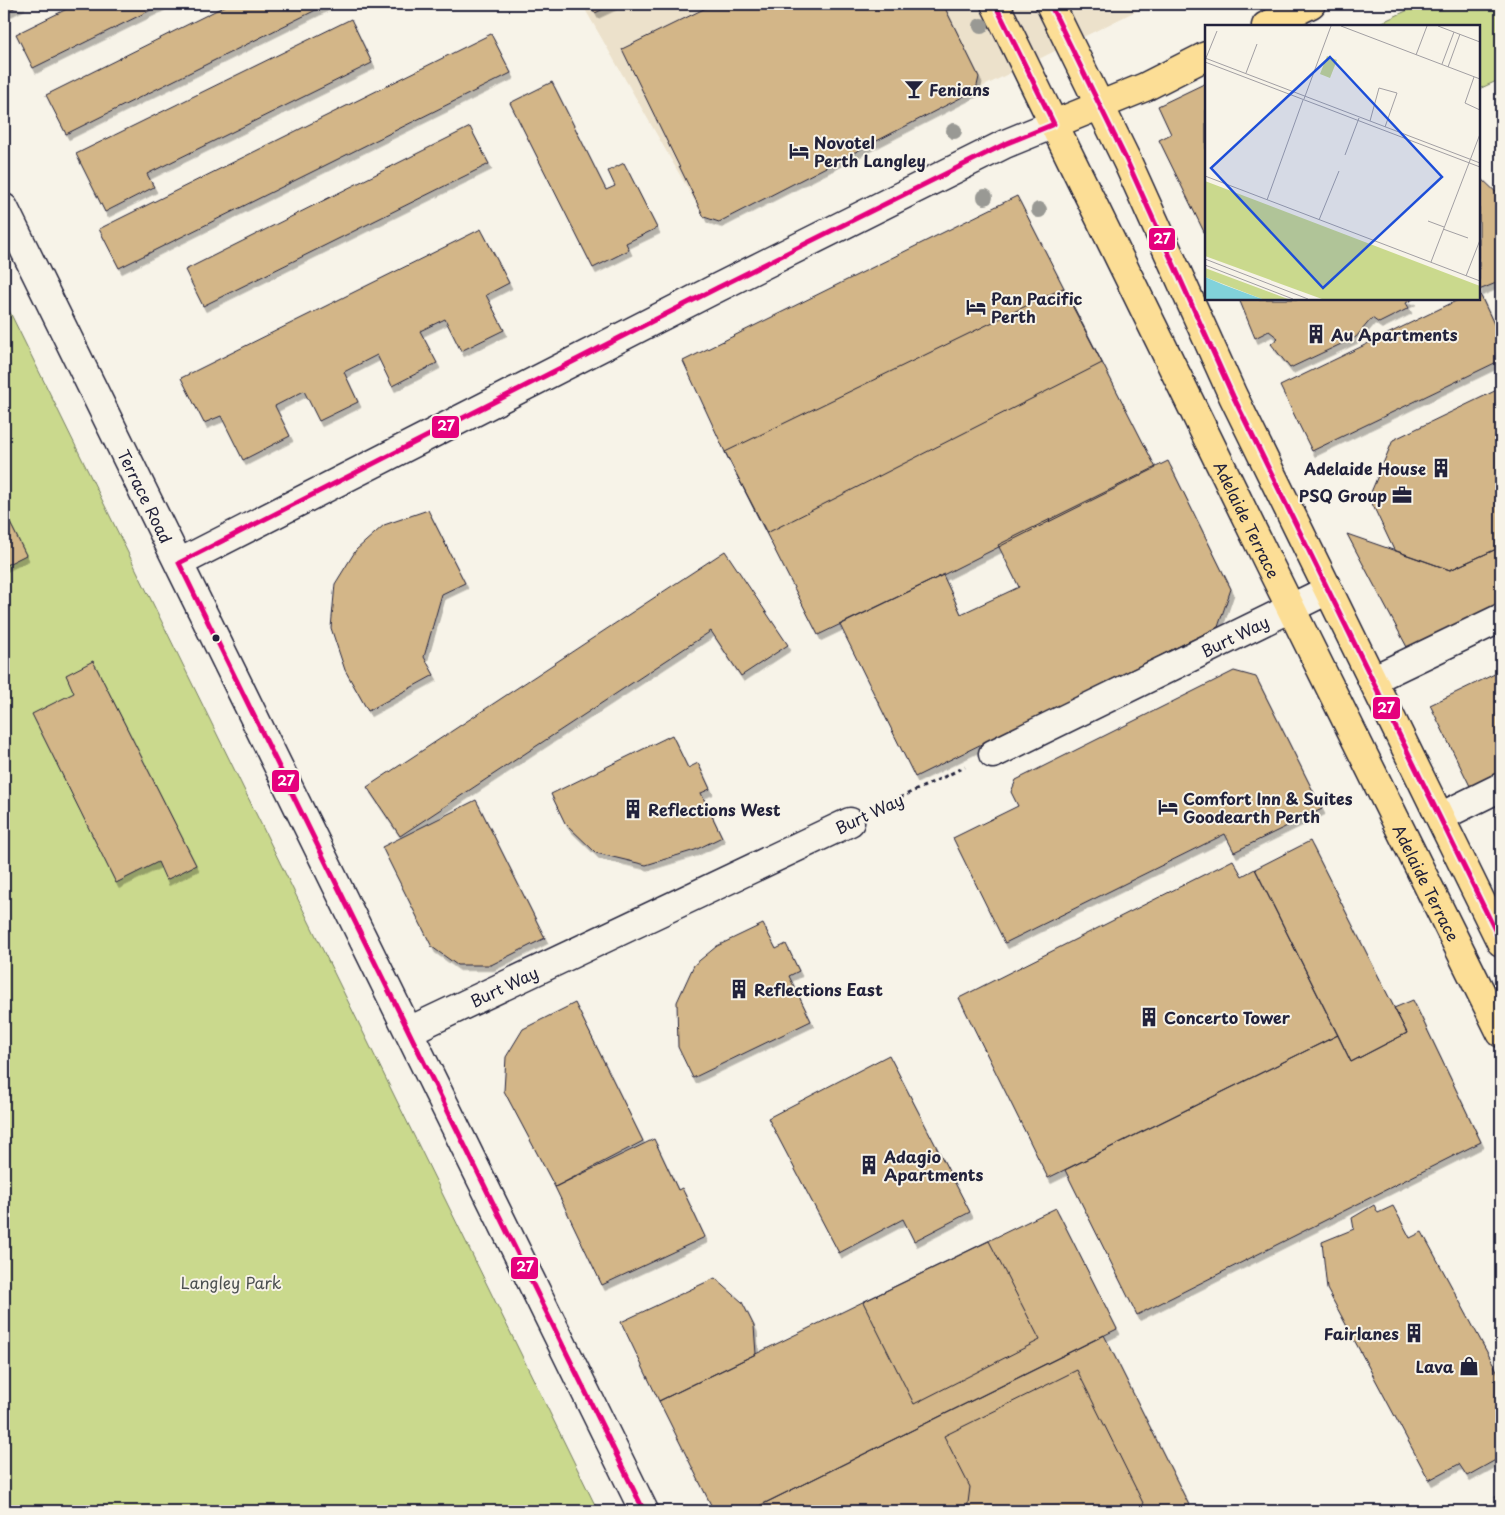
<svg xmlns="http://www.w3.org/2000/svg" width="1505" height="1515" viewBox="0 0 1505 1515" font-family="'Playpen Sans',sans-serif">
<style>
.built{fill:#ece1cb}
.green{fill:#cad98d;stroke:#767e64}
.building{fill:#d3b688;stroke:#22223b;filter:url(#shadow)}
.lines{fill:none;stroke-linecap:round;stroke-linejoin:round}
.minor-casing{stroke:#22223b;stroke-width:31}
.major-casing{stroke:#22223b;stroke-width:31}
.path{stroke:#22223b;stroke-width:3;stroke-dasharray:4 4;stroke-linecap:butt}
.minor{stroke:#f7f3e8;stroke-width:28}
.major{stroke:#fcde96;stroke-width:28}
.bus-1-casing{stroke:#f7f3e8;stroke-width:9}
.bus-1{stroke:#e5007d;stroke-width:5}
.tree{fill:#999994}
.bus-dot{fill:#22223b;stroke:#f7f3e8;stroke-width:2}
.labels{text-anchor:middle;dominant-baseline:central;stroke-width:4;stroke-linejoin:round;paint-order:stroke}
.poi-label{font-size:16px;font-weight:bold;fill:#22223b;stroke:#f7f3e8;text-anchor:start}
.street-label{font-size:16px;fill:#22223b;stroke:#f7f3e8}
.park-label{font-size:16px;fill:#4c5050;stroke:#f7f3e8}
.inset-road{fill:none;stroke:#a29fa3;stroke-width:1}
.view{fill:#1d4ed8;fill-opacity:0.15;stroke:#1d4ed8;stroke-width:2.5}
.inset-edge{fill:none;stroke:#22223b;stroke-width:2.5}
.line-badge{stroke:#f7f3e8;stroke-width:2}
.badge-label{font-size:14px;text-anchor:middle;font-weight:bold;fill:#fff}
</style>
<defs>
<filter id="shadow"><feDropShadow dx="3" dy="5.5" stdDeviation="0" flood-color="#0004"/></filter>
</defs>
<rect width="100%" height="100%" fill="#f7f3e8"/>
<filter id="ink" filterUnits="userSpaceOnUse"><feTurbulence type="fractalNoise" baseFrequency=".02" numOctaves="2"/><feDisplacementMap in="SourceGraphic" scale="10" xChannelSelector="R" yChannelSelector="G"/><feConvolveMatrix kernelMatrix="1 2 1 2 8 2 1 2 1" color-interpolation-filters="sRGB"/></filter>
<g filter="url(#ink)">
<path class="built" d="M582,4h568l-174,86 -272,127z"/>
<path class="green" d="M1421,4h80v75l-22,10v-63h-105z
M4,300l594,1211h-594z"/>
<path class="building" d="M4,4h18l-16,8z
M77,4h86l-130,64 -17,-34z
M229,4h99l-262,130 -20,-39z
M590,4h24l-19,9z
M714,4h229l36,73 -3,13 -257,132 -15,-5 -82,-168z
M351,19l21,44 -225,111 7,13 -49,25 -29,-58z
M491,34l20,39 -392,195 -20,-39z
M552,82l54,108 9,-4 -7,-15 16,-8 33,65 -31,15 3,7 -36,18 -83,-165z
M1206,83v153l-47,-96 12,-6 -13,-28z
M470,127l19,37 -286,142 -18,-36z
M1479,176l22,21v84l-22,9z
M1017,196l139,272 -213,107 -125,60 -93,-183 -42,-91z
M481,229l28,54 -23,12 18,35 -43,21 -16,-32 -25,12 17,32 -45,23 -15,-31 -33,17 14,30 -39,19 -15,-30 -29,15 15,30 -47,24 -22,-44 -17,7 -23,-45z
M1063,288l39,75 -335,170 -42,-81z
M1479,292l22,47v21l-189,91 -32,-65 180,-87h19z
M1239,299h174l-7,4 3,5 -30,15 -7,-5 -16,19 -66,31 -19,-24 7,-6 -9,-7 -14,7z
M1501,388v159l-51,23 -56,-20 -25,-53 24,-57z
M1168,461l63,128 -13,38 -303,150 -75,-152 103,-50 18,39 58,-27 -21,-42z
M428,510l37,73 -23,11 -18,63 10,18 -66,36 -23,-41 -14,-42 4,-44 21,-34 28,-25z
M4,511l22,44 -22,11z
M1347,534l103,36 51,-23v56l-93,46z
M725,551l63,94 -47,31 -30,-45 -311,205 -33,-49z
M93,661l103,204 -30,15 -8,-18 -42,21 -84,-169 42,-21 -8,-18z
M1234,671l22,6 66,132 -88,43 -9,-18 -220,109 -52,-105 65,-32 -7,-14 5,-12z
M1501,671v102l-30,15 -41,-83z
M672,735l16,33 10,-5 12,26 -9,4 21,44 -27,13 -49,15 -50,-12 -31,-30 -14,-29z
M476,800l69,138 -54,27h-34l-25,-18 -50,-100z
M1310,841l97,192 -56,29 -96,-193z
M1233,860l9,16 13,-7 83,166 -290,143 -89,-180z
M763,924l13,25 10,-5 13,27 -10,5 22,45 -118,57 -15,-31 -1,-45 17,-37 23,-19z
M1413,1000l68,142 -344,173 -72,-145 273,-135 13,27 56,-29 -13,-25z
M575,1003l68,138 -88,46 -51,-96 2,-34 17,-28z
M889,1055l81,157 -56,29 -11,-22 -64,34 -71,-135z
M654,1139l24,51 4,-2 23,49 -103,48 -47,-98z
M1374,1205l4,8 15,-7 17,32 12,-6 79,146v79l-34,19 -8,-12 -30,16 -102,-191 -5,-47 32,-13 -2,-11z
M1056,1208l61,121 -368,182h-35l-55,-110z
M989,1241l51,99 -126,64 -51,-102z
M715,1278l27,24 12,24 2,28 -97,47 -38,-79z
M1104,1335l88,176h-443z
M1077,1370l70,141h-180l3,-24 -26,-51z
M1501,1494v15l-6,-12z"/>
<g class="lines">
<defs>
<g id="minor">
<path id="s1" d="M4,208l640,1303"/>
<path d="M179,563l538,-275 288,-144 49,-20"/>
<path d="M1372,680l129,-62"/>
<path id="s2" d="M993,754l335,-164"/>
<path d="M1440,817l61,-30"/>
<path id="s3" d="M409,1031l441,-209"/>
</g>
<g id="major">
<path id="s4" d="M995,4l276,564 230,465"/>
<path d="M1050,4l77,157 106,235 268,546"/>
<path d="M1266,26l45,-22"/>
<path d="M1054,124l91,-37 61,-31"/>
</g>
</defs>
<use href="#minor" class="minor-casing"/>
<use href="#major" class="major-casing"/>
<path class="path" d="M878,808l87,-41"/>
<use href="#minor" class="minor"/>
<use href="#major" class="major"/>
<defs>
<path id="bus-1" d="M1050,4l77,157 106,235 268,546
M644,1511l-465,-948 538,-275 288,-144 49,-20 -59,-120"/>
</defs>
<use href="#bus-1" class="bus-1-casing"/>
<use href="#bus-1" class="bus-1"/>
</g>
<g class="tree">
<circle cx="981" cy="26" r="8"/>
<circle cx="954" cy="131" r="8"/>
<circle cx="985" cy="197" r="8"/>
<circle cx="1039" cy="210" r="8"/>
</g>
</g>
<defs>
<symbol id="bar-bare" viewBox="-9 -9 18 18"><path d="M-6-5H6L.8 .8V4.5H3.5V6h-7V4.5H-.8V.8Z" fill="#22223b" stroke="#f7f3e8" stroke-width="2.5" paint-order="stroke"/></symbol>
<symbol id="hotel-bare" viewBox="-9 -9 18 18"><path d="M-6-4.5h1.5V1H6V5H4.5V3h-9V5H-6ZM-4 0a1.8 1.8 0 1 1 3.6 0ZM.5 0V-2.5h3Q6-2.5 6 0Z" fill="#22223b" stroke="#f7f3e8" stroke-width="2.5" paint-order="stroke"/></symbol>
<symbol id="building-bare" viewBox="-9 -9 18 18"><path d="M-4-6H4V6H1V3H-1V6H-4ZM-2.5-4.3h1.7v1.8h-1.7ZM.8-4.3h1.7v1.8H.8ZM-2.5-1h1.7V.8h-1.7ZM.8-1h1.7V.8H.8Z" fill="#22223b" stroke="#f7f3e8" stroke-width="2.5" paint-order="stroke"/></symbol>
<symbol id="office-bare" viewBox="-9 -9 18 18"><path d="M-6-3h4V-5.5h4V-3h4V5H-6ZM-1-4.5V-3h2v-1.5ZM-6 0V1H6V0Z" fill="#22223b" stroke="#f7f3e8" stroke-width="2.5" paint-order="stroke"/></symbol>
<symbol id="shop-bare" viewBox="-9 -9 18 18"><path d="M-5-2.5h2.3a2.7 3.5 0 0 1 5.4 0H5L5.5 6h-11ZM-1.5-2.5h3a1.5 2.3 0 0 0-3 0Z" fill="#22223b" stroke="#f7f3e8" stroke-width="2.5" paint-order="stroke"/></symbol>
</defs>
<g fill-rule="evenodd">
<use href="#bar-bare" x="900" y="75" width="28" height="28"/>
<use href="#hotel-bare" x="785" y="137" width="28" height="28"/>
<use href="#hotel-bare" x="962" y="293" width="28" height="28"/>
<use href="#building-bare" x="1302" y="320" width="28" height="28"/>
<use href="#building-bare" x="1427" y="454" width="28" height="28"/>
<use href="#office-bare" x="1388" y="481" width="28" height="28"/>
<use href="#hotel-bare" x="1154" y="793" width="28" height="28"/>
<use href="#building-bare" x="619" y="795" width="28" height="28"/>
<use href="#building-bare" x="725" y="975" width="28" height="28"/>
<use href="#building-bare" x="1135" y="1003" width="28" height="28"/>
<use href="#building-bare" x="855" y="1151" width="28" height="28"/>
<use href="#building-bare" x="1400" y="1319" width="28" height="28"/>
<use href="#shop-bare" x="1455" y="1352" width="28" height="28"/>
</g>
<circle class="bus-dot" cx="216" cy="638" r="4.5"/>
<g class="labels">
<g class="poi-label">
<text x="929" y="89">Fenians</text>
<text x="814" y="142">Novotel<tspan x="814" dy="18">Perth Langley</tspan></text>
<text x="991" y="298">Pan Pacific<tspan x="991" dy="18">Perth</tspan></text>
<text x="1331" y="334">Au Apartments</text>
<text x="1426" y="468" text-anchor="end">Adelaide House</text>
<text x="1387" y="495" text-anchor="end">PSQ Group</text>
<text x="1183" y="798">Comfort Inn &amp; Suites<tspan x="1183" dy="18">Goodearth Perth</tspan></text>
<text x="648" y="809">Reflections West</text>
<text x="754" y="989">Reflections East</text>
<text x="1164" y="1017">Concerto Tower</text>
<text x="884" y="1156">Adagio<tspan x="884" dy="18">Apartments</tspan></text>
<text x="1399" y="1333" text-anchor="end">Fairlanes</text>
<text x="1454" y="1366" text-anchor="end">Lava</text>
</g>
<g class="street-label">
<text stroke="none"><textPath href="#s1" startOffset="321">Terrace Road</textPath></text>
<text stroke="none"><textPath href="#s4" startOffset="574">Adelaide Terrace</textPath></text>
<text stroke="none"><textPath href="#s2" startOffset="269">Burt Way</textPath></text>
<text transform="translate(869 813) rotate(-25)">Burt Way</text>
<text stroke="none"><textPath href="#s4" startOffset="979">Adelaide Terrace</textPath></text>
<text stroke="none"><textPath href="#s3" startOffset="105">Burt Way</textPath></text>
</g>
<g class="park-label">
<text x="231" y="1282">Langley Park</text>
</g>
</g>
<g transform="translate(1205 25)">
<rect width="275" height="275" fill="#f7f3e8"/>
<path d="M122,31l10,4 -7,18 -10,-4zM0,156l275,105v13h-158l-117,-43zM0,243l83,31h-26l-57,-22z" fill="#cad98d"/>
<path d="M0,252l19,8 38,14h-57z" fill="#81d2da"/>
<path class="inset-road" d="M136,1l139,53M233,1l42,16M211,30l11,-29M0,33l275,105M1,33l11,-27M0,37l275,105M237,39l12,-32M243,42l12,-33M41,48l11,-29M269,52l-9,26 15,7M99,74l27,-73M165,96l9,-33 18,5 -12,34M140,130l14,-37M264,138l11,-29M0,151l275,105M62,175l36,-100M114,195l20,-49M223,196l16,6M238,204l25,9M0,234l103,40M226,237l38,-99M0,240l88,34M261,251l14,-36"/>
<path class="view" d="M125,32l112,120 -119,111 -112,-120z"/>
<rect width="275" height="275" class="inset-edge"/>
</g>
<g class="line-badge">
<rect x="1148" y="227" width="28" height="24" rx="5" fill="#e5007d"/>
<rect x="431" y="415" width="29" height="24" rx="5" fill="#e5007d"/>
<rect x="1372" y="696" width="29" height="24" rx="5" fill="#e5007d"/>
<rect x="271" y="769" width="29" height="24" rx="5" fill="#e5007d"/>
<rect x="510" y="1256" width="29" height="24" rx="5" fill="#e5007d"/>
</g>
<g class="badge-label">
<text x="1162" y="244">27</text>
<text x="446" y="431">27</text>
<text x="1386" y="713">27</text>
<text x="286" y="786">27</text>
<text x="525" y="1272">27</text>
</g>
<rect width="1505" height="1515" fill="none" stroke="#f7f3e8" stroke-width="20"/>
<rect x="10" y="10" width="1485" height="1495" fill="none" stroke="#22223b" stroke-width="2" filter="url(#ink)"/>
</svg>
